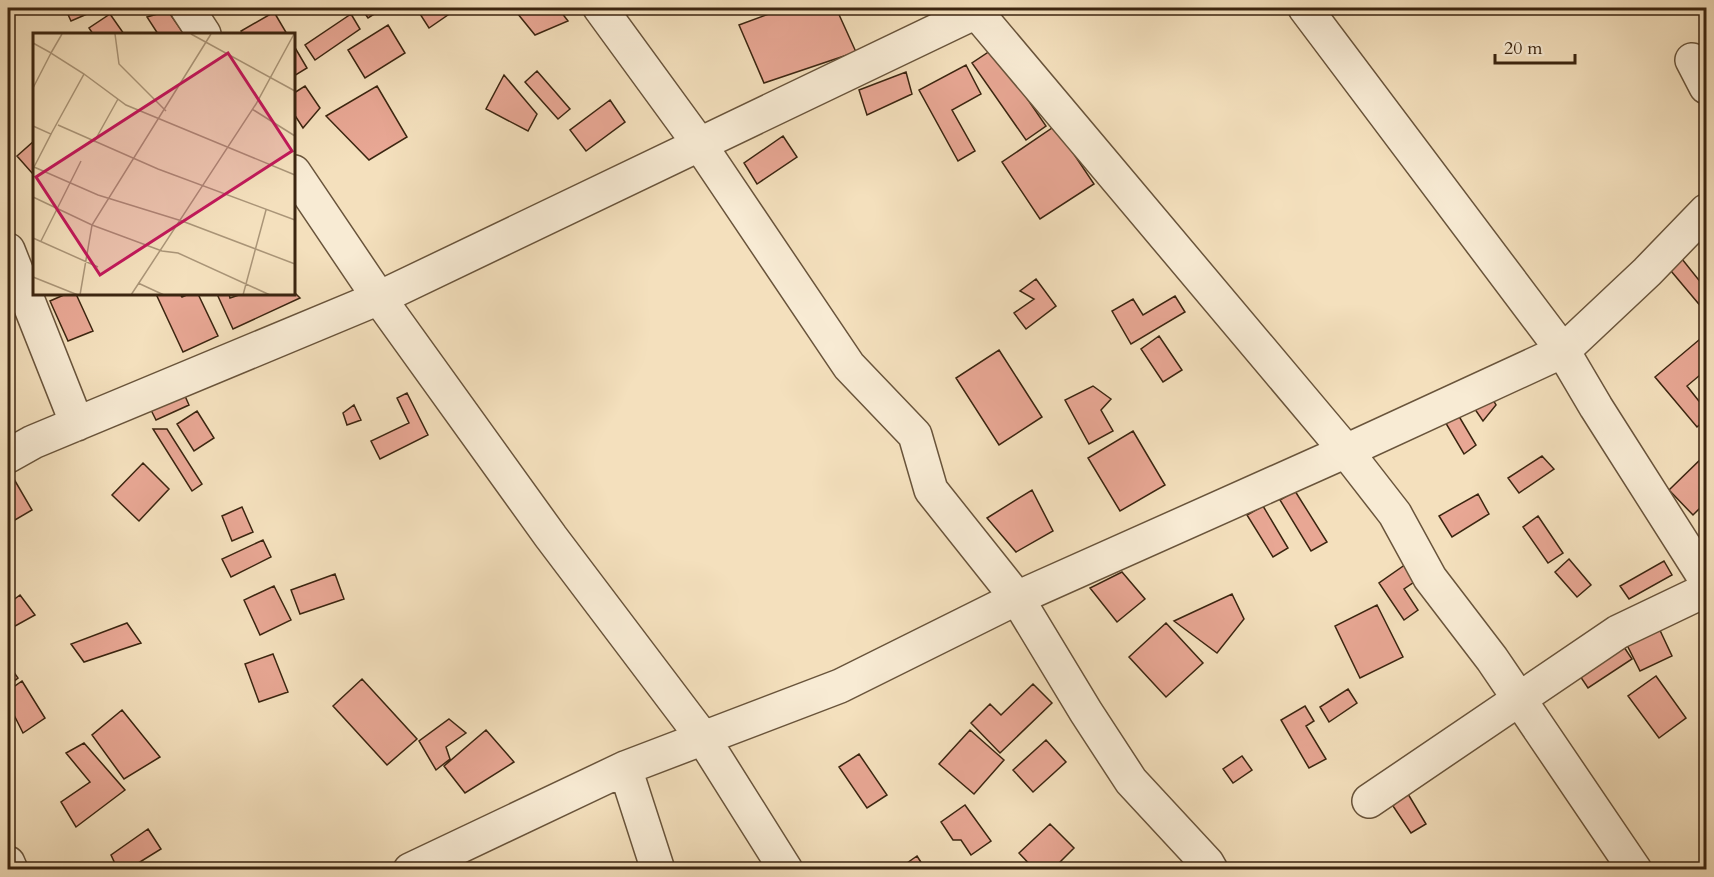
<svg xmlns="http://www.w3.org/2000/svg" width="1714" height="877" viewBox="0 0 1714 877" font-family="Cardo,serif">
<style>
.building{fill:#e8a794;stroke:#3b2510;stroke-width:1.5}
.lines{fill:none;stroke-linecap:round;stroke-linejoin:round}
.minor-casing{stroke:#69543b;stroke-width:36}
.minor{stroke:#f8ebd4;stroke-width:33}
.inset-road{fill:none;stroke:#aa9578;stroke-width:1.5}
.view{fill:#c2185b;fill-opacity:0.15;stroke:#c2185b;stroke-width:3}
.inset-edge{fill:none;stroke:#3b2510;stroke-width:3}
</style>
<rect width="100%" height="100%" fill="#f4e0bd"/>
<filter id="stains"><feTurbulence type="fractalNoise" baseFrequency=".00333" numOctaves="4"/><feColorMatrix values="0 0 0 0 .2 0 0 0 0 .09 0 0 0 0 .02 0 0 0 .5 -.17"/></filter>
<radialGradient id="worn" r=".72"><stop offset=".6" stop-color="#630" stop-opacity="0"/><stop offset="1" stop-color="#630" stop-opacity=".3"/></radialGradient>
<path class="building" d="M65,8h36l-30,13z
M361,8h23l-16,10z
M430,8h28l-29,20 -9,-14z
M513,8h45l10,13 -33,14z
M785,8h51l20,44 -92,31 -25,-58z
M168,11l16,23h-26l-11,-17z
M274,12l13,22h-44l-2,-3z
M110,14l14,20h-31l-4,-6z
M351,14l9,15 -45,31 -10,-15z
M388,25l17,28 -40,25 -17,-28z
M294,46l13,22 -13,8z
M993,49l53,77 -20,14 -54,-77z
M966,65l15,29 -29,16 23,41 -17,10 -39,-71z
M537,71l33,38 -12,10 -33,-37z
M906,72l6,22 -45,21 -8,-25z
M504,75l33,39 -9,17 -42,-22z
M305,86l15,22 -17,20 -9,-14v-21z
M377,86l30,51 -38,23 -43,-44z
M610,100l15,22 -39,29 -16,-21z
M1055,126l39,58 -54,35 -38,-57z
M783,136l14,21 -40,27 -13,-21z
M34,141v30l-2,2 -15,-17z
M1678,254l28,35v18l-3,2 -37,-44z
M1036,279l20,27 -30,23 -12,-16 20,-14 -14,-8z
M294,292l6,6 -67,31 -16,-35h12l1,4 12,-4h52z
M66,294h10l17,37 -25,10 -18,-40z
M156,294h24l2,3 7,-3h9l20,42 -35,16z
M1175,296l10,16 -54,32 -19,-33 21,-12 10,16z
M1706,334v36l-19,16 19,24v9l-9,8 -42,-50z
M1159,336l23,34 -19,12 -22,-33z
M999,350l43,67 -43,28 -43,-67z
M1093,386l18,13 -10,11 12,21 -24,13 -24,-44z
M1488,391l8,14 -13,16 -13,-19z
M407,393l21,42 -48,24 -9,-18 38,-18 -12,-25z
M185,396l4,9 -33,15 -5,-10z
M354,405l7,15 -14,5 -4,-12z
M197,411l17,27 -20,13 -17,-27z
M1457,413l19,32 -12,9 -20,-34z
M153,429h14l35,55 -10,7z
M1133,431l32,54 -45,26 -32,-53z
M1542,456l12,13 -35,24 -11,-15z
M1704,456l2,3v43l-13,13 -24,-25z
M143,463l26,26 -30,32 -27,-26z
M11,474l21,36 -17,10 -7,-12v-31z
M1032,490l21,41 -37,21 -29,-34z
M1295,491l32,51 -16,9 -31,-51z
M1478,494l11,20 -37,23 -13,-21z
M1263,506l25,42 -15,9 -26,-42z
M242,507l11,25 -21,9 -10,-25z
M1538,516l25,37 -15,10 -25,-36z
M263,540l8,17 -40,20 -9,-18z
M1569,559l22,26 -14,12 -22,-25z
M1664,561l8,14 -43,24 -9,-13z
M1409,562l11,16 -16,11 14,21 -14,10 -25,-37z
M1122,572l23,27 -28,23 -27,-34z
M335,574l9,25 -44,15 -9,-24z
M274,586l17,34 -31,15 -16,-35z
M1232,594l12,25 -27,34 -43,-32z
M20,595l15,20 -27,15v-26z
M1377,605l26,52 -43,21 -25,-52z
M127,623l14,20 -57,19 -13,-18z
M1166,623l37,40 -37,34 -37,-40z
M1657,624l15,32 -32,15 -16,-32z
M1622,644l10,15 -44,29 -10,-15z
M273,654l15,38 -29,10 -14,-38z
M8,664l10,14 -10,8z
M1656,676l30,42 -27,20 -31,-42z
M362,679l55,60 -30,26 -54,-59z
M22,681l23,37 -22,15 -9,-18 -6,4v-28z
M1033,684l19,19 -52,50 -29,-30 19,-19 11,11z
M1348,689l9,14 -28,19 -9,-15z
M1305,706l9,15 -8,5 20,33 -17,9 -28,-48z
M122,710l38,47 -36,22 -32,-44z
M449,719l17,14 -20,14 4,12 -14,11 -17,-29z
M486,730l28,32 -49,31 -21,-27z
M970,730l34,30 -30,34 -35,-30z
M1046,740l20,22 -33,30 -20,-22z
M84,743l41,47 -49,37 -15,-25 29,-20 -24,-29z
M859,754l28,41 -20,13 -28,-41z
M1242,756l10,14 -19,13 -10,-14z
M1405,789l21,35 -15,9 -18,-27z
M965,805l26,36 -20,14 -10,-15h-8l-12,-18z
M1050,824l24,24 -22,22h-17l-16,-17z
M148,829l13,20 -34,21h-9l-7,-15z
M917,856l9,14h-29z"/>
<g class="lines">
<defs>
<path id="minor" d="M187,8l17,26
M600,8l100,137 149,221 66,69 16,55 86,108 69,114 45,69 76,82 4,7
M973,8l373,443 49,63 35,64 62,81 143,211
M1305,8l258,343 33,56 110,173
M1692,60l14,27
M294,172l85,126 172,239 152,201 83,132
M8,250l69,174
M8,456l25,-14 346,-144 605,-290
M625,768l33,102
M1369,801l249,-169 88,-42
M8,863l3,7
M410,870l215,-102 215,-82 177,-88 329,-147 217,-100 84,-79 59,-61"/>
</defs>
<use href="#minor" class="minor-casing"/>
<use href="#minor" class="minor"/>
</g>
<g transform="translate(33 33)">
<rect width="262" height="262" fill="#f4e0bd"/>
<path class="inset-road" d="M82,1l4,30 47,47M158,1l104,57M0,10l18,10 11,-19M51,41l42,31 169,70M0,55l18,-35 33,21 -33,60M219,76l43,27M25,92l100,44 137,51M0,93l18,8 -18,35M61,109l24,-43M1,134l64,28 84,26 113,43M0,164l59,28 70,26 16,2 92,42M0,205l65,29M8,208l40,-80M0,244l45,18M105,250l26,12M47,262l12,-70 119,-191M98,262l125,-191 38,-70M210,262l23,-85"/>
<path class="view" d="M195,20l64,98 -192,124 -64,-98z"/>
<rect width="262" height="262" class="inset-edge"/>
</g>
<rect width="1714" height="877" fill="none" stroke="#f4e0bd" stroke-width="30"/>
<rect x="9" y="9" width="1696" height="859" fill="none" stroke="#3b2510" stroke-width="3"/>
<rect x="15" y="15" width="1684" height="847" fill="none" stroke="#3b2510" stroke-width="1.5"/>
<path d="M1495 54v9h80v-9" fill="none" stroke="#3b2510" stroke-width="3"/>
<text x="1504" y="54" font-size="18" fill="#3b2510" stroke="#f8ebd4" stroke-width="4.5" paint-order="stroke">20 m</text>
<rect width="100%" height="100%" filter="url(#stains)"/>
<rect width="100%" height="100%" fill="url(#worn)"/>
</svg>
